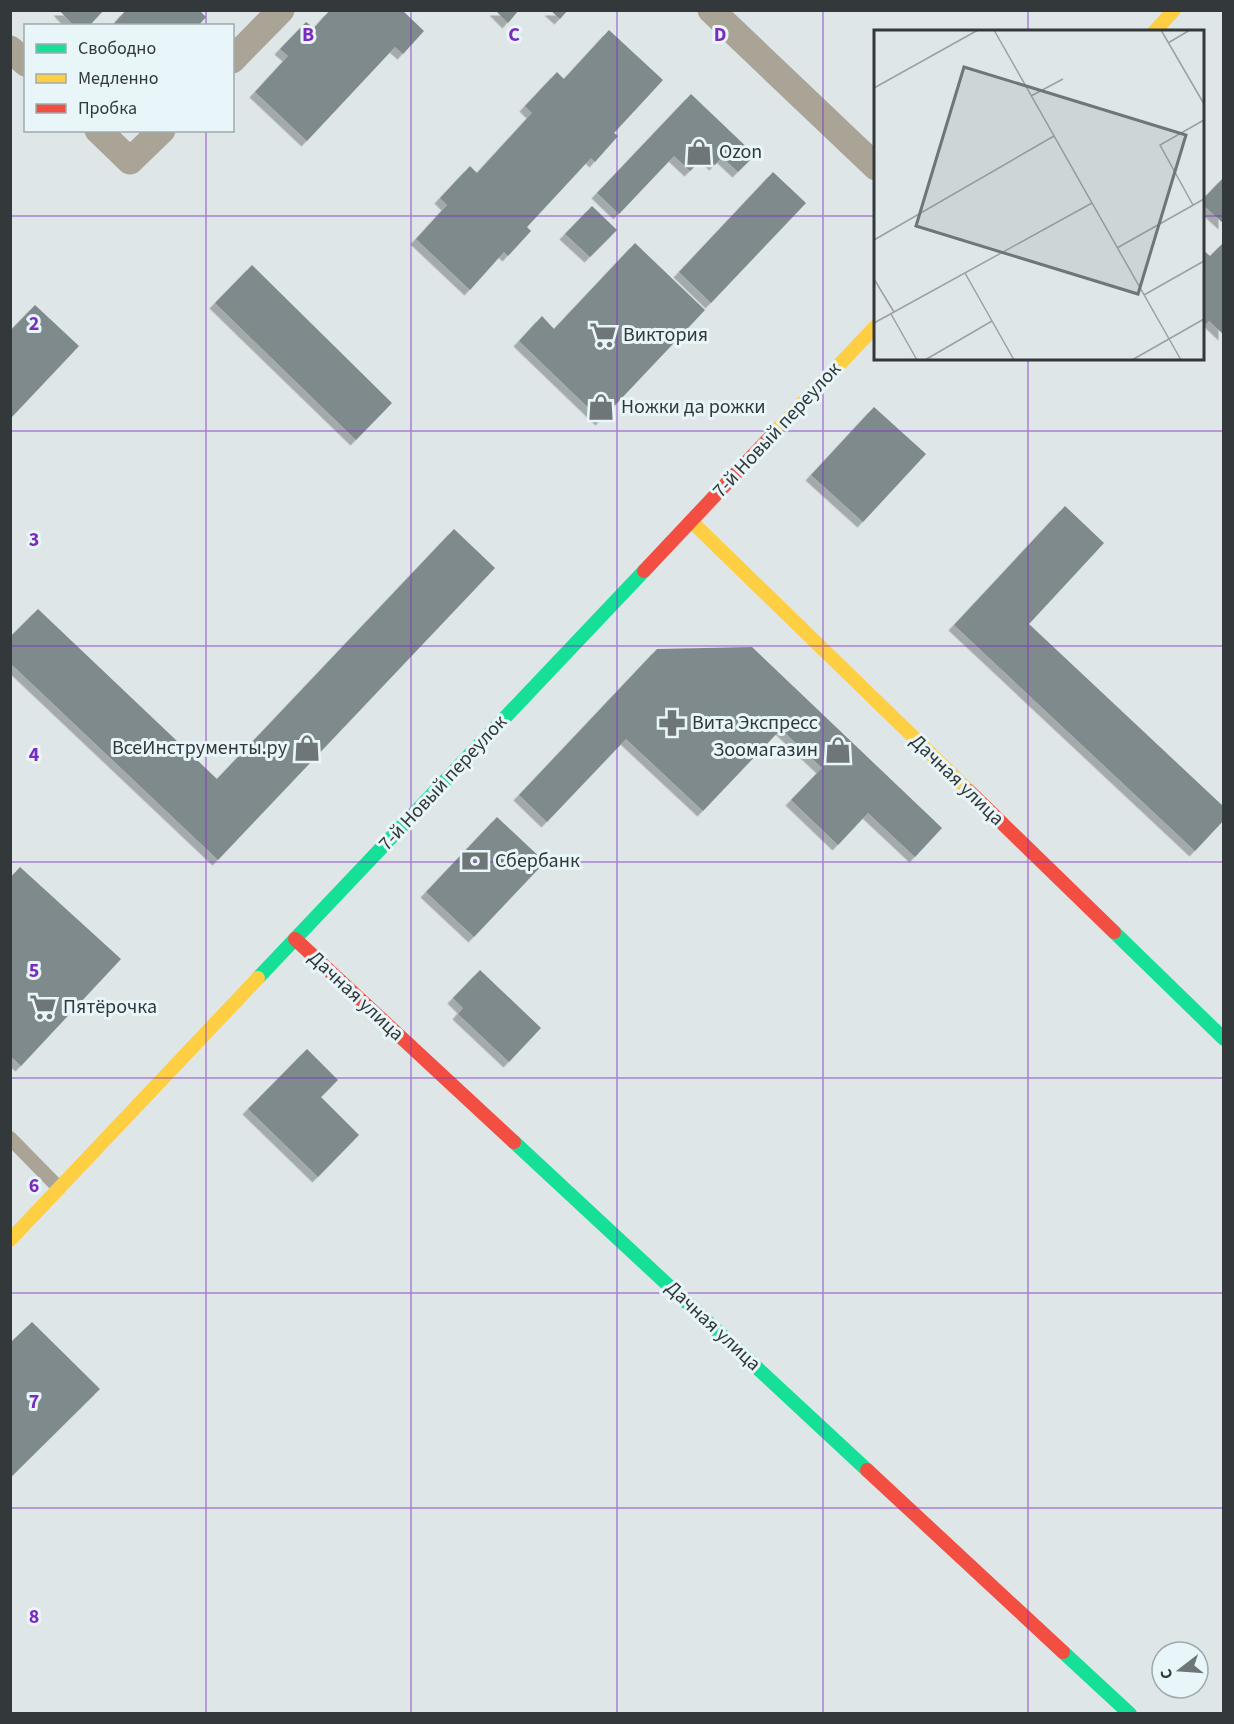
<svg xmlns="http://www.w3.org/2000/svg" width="1234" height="1724" viewBox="0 0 1234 1724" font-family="'Source Sans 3',sans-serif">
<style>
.building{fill:#7f8a8d;filter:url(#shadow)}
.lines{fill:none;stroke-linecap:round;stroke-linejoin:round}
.lane{stroke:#a9a496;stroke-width:14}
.street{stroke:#a9a496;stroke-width:27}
.fast{stroke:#16e098;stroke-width:14}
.slow{stroke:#ffcf43;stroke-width:14}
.jam{stroke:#f24e42;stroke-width:14}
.grid{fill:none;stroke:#7b2cbf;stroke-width:1.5;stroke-opacity:0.55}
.labels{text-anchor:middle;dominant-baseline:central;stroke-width:6;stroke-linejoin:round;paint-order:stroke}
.poi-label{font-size:20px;fill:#33393a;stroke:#e8f5f9;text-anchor:start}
.street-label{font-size:20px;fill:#33393a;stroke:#e8f5f9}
.inset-road{fill:none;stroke:#9aa1a2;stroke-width:1.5}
.view{fill:#6f7677;fill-opacity:0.15;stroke:#6f7677;stroke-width:3}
.inset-edge{fill:none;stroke:#33393a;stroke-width:3}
.grid-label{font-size:20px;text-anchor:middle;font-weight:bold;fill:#7b2cbf;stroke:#e8f5f9;stroke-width:6;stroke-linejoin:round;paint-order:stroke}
</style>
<defs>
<filter id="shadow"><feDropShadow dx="-5.5" dy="5.5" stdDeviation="0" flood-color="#0004"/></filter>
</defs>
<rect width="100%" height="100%" fill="#dfe6e8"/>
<path class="building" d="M59,10h45l-15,16h-15z
M126,10h73l7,7 -8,9h-86z
M330,10h72l22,21 -21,23 -8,-7 -88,94 -52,-49 33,-36 -8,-7 26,-27 8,6z
M495,10h24l-11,13z
M550,10h18l-8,9z
M609,30l54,50 -49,53 4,3 -23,26 -4,-4 -64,69 4,4 -23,25 -4,-4 -34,38 -54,-51 31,-34 -7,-7 30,-32 7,7 55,-60 -7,-7 32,-34 7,7z
M691,94l64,61 -17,17 -16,-15 -7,8 -10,-9 -15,15 -16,-15 -55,58 -22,-21z
M773,172l33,31 -95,100 -32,-31z
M1224,177v47l-22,-20v-4z
M592,206l25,24 -27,27 -25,-23z
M1224,242v93l-15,-14 -7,7v-79l8,7z
M635,243l70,67 -104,110 -82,-79 23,-25 12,13z
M252,265l140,138 -36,37 -141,-137z
M35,305l44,41 -69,73v-88z
M874,407l52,47 -63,68 -52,-47z
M1065,506l39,37 -75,81 195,183v13l-29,31 -241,-226z
M454,529l41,39 -277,292 -208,-197v-26l28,-28 179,170z
M752,647l190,181 -27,29 -47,-44 -30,32 -47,-45 31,-32 -41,-39 -78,82 -77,-72 -79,83 -28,-27 138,-146z
M497,817l48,45 -71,75 -48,-45z
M20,867l101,92 -100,107 -11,-10v-178z
M480,970l61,58 -32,34 -51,-48 5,-6 -10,-10z
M307,1049l31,31 -17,17 38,38 -41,42 -70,-68z
M32,1322l68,67 -90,89v-135z"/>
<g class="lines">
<path class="lane" d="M10,1138l49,50"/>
<path class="street" d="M711,10l165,157
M10,49l16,14
M232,60l49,-50
M98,130l32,31 32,-31"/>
<path class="fast" d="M1114,932l110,107
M258,978l386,-407
M514,1142l353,328
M1063,1652l67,62"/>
<path class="slow" d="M1154,32l20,-22
M774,433l102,-107
M691,521l278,270
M10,1240l248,-262"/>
<path class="jam" d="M644,571l130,-138
M969,791l145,141
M295,939l219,203
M867,1470l196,182"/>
</g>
<path class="grid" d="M206,10v16M411,10v1704M617,10v1704M823,10v1704M1028,10v22M206,130v1584M10,216h866M1202,216h22M1028,358v1356M10,431h1214M10,646h1214M10,862h1214M10,1078h1214M10,1293h1214M10,1508h1214"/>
<defs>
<symbol id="shop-bare" viewBox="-9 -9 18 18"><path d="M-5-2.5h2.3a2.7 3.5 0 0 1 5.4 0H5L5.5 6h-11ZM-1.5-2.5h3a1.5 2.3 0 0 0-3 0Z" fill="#6f7677" stroke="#e8f5f9" stroke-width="2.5" paint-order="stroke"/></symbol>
<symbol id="supermarket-bare" viewBox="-9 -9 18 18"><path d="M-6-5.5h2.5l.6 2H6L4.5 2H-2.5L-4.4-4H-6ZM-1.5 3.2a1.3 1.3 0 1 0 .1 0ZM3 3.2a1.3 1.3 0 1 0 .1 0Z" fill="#6f7677" stroke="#e8f5f9" stroke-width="2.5" paint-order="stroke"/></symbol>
<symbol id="pharmacy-bare" viewBox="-9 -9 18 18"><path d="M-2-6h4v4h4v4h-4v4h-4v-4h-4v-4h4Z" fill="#6f7677" stroke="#e8f5f9" stroke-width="2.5" paint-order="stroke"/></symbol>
<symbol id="bank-bare" viewBox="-9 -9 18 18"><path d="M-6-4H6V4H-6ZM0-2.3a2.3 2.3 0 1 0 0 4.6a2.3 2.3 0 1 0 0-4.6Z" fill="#6f7677" stroke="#e8f5f9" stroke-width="2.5" paint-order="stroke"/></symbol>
</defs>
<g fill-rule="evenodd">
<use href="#shop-bare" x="680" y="133" width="38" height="38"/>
<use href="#supermarket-bare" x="584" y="316" width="38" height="38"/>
<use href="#shop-bare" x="582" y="388" width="38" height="38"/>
<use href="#pharmacy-bare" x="653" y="704" width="38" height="38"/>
<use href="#shop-bare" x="288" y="729" width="38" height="38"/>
<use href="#shop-bare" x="819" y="731" width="38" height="38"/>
<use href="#bank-bare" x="456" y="842" width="38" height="38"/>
<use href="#supermarket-bare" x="24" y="988" width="38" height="38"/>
</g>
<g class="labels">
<g class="poi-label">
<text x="719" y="152">Ozon</text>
<text x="623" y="335">Виктория</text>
<text x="621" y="407">Ножки да рожки</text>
<text x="692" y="723">Вита Экспресс</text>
<text x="287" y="748" text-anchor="end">ВсеИнструменты.ру</text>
<text x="818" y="750" text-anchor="end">Зоомагазин</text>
<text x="495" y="861">Сбербанк</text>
<text x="63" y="1007">Пятёрочка</text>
</g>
<g class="street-label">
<text transform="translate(777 430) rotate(-47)">7-й Новый переулок</text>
<text transform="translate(957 780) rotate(44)">Дачная улица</text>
<text transform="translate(443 783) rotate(-47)">7-й Новый переулок</text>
<text transform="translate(356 996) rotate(43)">Дачная улица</text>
<text transform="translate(713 1326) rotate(43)">Дачная улица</text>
</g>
</g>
<g transform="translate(874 30)">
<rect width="330" height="330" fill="#dfe6e8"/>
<path class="inset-road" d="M120,0l187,330M287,0l43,74M294,13l22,-13M0,58l104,-58M157,66l32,-17M319,175l-33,-60 44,-25M0,210l180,-104M243,218l87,-49M91,243l49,87M0,249l20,33M270,265l60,-34M17,284l26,46M0,293l218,-120M51,330l67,-39M258,330l72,-41"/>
<path class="view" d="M90,37l222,68 -48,159 -222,-68z"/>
<rect width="330" height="330" class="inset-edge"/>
</g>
<g class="grid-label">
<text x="308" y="41">B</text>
<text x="514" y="41">C</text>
<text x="720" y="41">D</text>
<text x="34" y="330">2</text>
<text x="34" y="546">3</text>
<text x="34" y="761">4</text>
<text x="34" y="977">5</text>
<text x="34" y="1192">6</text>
<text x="34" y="1408">7</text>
<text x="34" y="1623">8</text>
</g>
<rect width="1234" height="1724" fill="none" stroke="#33393a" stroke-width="24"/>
<rect x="24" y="24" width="210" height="108" fill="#e8f5f9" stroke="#a0aaad" stroke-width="1.5"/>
<rect x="36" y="44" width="30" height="9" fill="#16e098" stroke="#a0aaad" stroke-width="1.5"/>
<text x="78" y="54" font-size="18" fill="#33393a">Свободно</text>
<rect x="36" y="74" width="30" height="9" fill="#ffcf43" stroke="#a0aaad" stroke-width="1.5"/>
<text x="78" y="84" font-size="18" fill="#33393a">Медленно</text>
<rect x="36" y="104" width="30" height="9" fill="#f24e42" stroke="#a0aaad" stroke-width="1.5"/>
<text x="78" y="114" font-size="18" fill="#33393a">Пробка</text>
<g transform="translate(1180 1670) rotate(253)"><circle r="28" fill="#e8f5f9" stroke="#a0aaad" stroke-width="1.5"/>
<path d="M0-4.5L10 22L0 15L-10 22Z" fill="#6f7677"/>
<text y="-9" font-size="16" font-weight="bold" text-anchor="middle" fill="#33393a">С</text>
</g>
</svg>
